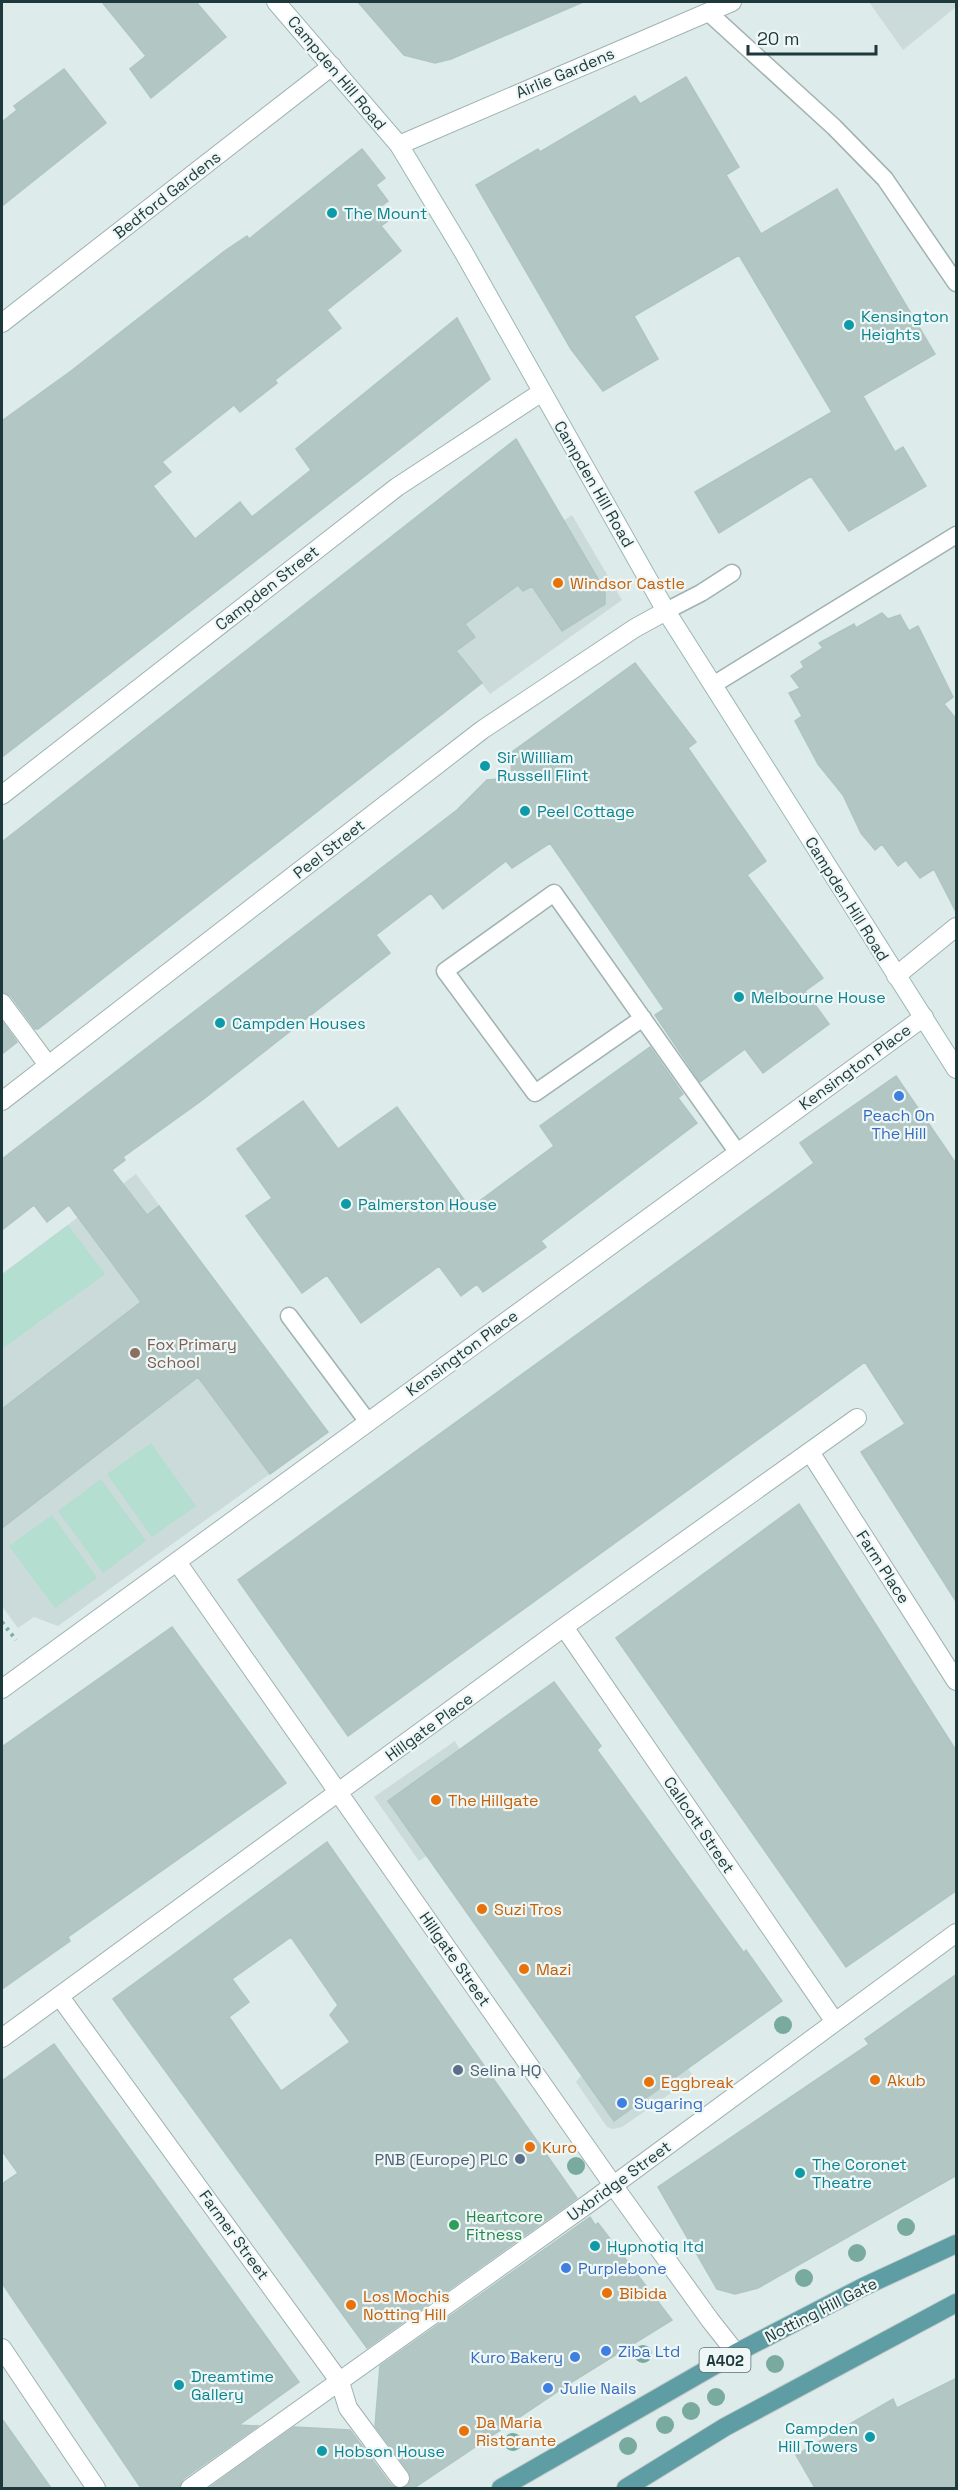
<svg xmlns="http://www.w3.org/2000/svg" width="958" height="2490" viewBox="0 0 958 2490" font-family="'Space Grotesk',sans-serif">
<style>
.built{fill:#cbdbd9}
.green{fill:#b4decf}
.building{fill:#b2c6c4;stroke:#afc5c3;stroke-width:1.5;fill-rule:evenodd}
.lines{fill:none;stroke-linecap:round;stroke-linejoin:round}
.lane-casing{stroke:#a0b2b2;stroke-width:19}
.street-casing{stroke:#a0b2b2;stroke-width:20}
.secondary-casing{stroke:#9cb7b7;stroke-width:20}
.primary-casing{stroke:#c0c8c8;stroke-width:20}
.path{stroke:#7bafb1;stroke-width:4;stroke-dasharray:3 4.5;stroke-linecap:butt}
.lane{stroke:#fff;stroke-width:16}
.street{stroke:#fff;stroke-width:18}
.secondary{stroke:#fff;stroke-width:18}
.primary{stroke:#5e9da4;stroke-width:18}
.tree{fill:#78aa9f}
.culture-dot{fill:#0f9aa8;stroke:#eef7f6;stroke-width:2}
.food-dot{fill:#e8710a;stroke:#eef7f6;stroke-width:2}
.shop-dot{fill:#3f7fe0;stroke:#eef7f6;stroke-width:2}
.education-dot{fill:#8d6e63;stroke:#eef7f6;stroke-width:2}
.service-dot{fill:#5c6f8a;stroke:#eef7f6;stroke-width:2}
.leisure-dot{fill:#2e9e5b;stroke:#eef7f6;stroke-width:2}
.labels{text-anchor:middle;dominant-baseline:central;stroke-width:4.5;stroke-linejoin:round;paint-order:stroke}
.shield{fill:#eef7f6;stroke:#5c7273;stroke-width:1.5}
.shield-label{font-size:15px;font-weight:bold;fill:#1e393b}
.street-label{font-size:16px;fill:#1e393b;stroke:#eef7f6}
.culture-label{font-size:16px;fill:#0d838f;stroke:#eef7f6;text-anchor:start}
.food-label{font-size:16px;fill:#c56008;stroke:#eef7f6;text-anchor:start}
.shop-label{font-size:16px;fill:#366cbe;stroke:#eef7f6;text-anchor:start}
.education-label{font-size:16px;fill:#785e54;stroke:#eef7f6;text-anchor:start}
.service-label{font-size:16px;fill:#4e5e75;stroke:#eef7f6;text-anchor:start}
.leisure-label{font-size:16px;fill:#27864d;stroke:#eef7f6;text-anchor:start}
</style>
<rect width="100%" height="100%" fill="#ddebea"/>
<path class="built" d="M869,2h87v5l-53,43z
M572,515l50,85 -132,94 -60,-78 48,-37z
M136,1174l192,258 -270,194 -24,-9 -16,11 -16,-22v-332z
M455,1741l5,9 13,74 -54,37 -45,-64z
M642,2004l52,73 -72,50 -9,2 -6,-2 -31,-45z"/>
<path class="green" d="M68,1225l37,49 -103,75v-75z
M151,1443l45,63 -44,31 -45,-63z
M101,1479l45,62 -43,32 -45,-62z
M52,1515l45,63 -42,30 -46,-62z"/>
<path class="building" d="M102,2h94l30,35 -75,61 -21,-29 16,-13z
M358,2h225l-132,57 -16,4 -31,-8z
M64,69l42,54 -104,83v-84l15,-12 -3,-4z
M686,77l53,90 -13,8 35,59 76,-45 98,165 -72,42 32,56 8,-5 23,39 -77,45 -38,-55 -92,57 -24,-41 137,-80 -93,-157 -105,61 24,43 -55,32 -32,-42 -95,-164 62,-36 2,3 95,-56 5,8z
M362,149l23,29 -9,7 12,16 -9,7 10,12 -8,6 20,25 -74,59 14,18 -66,52 2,3 -37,29 -6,-7 -72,57 9,10 -18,14 42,53 45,-37 12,15 59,-47 -15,-21 161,-131 33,61 -488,378v-336l69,-50 155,-121 21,-14 2,3z
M516,439l89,152v13l-43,27 -30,-45 -9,5 -5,-6 -53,39 10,13 -19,14 26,32 -444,346h-3l-24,-33 -9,-4v-150z
M882,613l6,6 12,-4 9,16 9,-5 35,71 -9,7 13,16v194l-23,-45 -14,9 -14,-18 -8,6 -16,-22 -7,6 -14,-17 -18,-38 -25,-31 -23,-43 7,-5 -13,-23 11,-5 -9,-12 13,-9 -3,-5 22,-14 -4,-5 35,-19 2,4z
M635,663l61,79 -8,6 78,113 -19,14 76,103 -18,13 24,33 -66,49 -18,-24 -45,33 -45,-67 9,-6 -114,-166 -38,25 -6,-7 -63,48 -12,-16 -55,42 14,18 -189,148 -78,56 2,3 -13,10 35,45 12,-9 169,226 -58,42 -72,-97 -196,151v-119l139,-107 -72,-97 -22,17 -13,-17 -32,25v-71l455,-349 30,-30 24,-2 1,-26z
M2,1021l15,21 -15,12z
M650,1047l33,47 -5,4 19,25 -156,118 5,6 -63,45 -6,-8 -16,12 -22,-30 -78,57 -34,-48 -25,18 -56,-77 26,-18 -35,-49 66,-48 35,48 59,-42 73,101 84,-62 -14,-20z
M896,1076l61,89v438l-96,-151 44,-28 -40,-62 -517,374 -110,-156 576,-417 -14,-20z
M799,1504l158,248v138l-111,77 -230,-329z
M172,1627l114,156 -218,154 2,4 -68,48v-242z
M554,1682l47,64 -4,4 147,203 2,-3 36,51 -168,120 -226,-320z
M327,1842l250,356 -210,150 -254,-349zM291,1937l47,68 -8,10 20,27 -69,49 -52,-74 20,-15 -17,-23z
M957,1974v201l-199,113 -23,6 -18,-5 -59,-102 211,-143 -4,-5z
M54,2044l245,338 -60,43 19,1 -75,53 -4,9h-38l-139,-205v-99l16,-11 -16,-22v-70z
M590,2217l5,8 3,-2 74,97 -97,60 -161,108h-11l7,-6 -1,-10 -34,-46 5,-60z
M957,2378v110h-142l-19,-33 97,-56 4,9z
M2,2419l49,69h-49z
M294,2427l56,3 41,55 5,3h-187z"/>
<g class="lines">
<defs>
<path id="lane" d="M708,12l126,115 51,52 71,104
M666,611l35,-18 31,-20
M713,685l243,-150
M643,1018l-108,75 -90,-122 109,-78 184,260
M289,1316l79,106"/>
<path id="street" d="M399,145l333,-143
M2,323l330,-257
M2,795l395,-308 145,-95
M896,976l60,-49
M2,1003l46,62
M2,1101l480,-371 153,-102 31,-17
M810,1452l146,229
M177,1562l436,623 97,135 26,33
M564,1627l271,395
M2,1689l922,-672
M60,1997l280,385 8,26 52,70
M2,2038l562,-411 293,-209
M2,2348l94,140
M190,2488l402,-287 364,-268"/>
<path id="secondary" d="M276,2l123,143 65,108 202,358 290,458"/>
<path id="primary" d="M501,2488l235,-135 127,-66 93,-43
M626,2488l99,-61 231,-124"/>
</defs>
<use href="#lane" class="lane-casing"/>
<use href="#street" class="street-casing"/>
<use href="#secondary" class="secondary-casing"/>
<use href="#primary" class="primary-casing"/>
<path class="path" d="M2,1622l14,18"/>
<use href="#lane" class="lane"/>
<use href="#street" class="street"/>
<use href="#secondary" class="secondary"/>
<use href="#primary" class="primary"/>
</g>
<g class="tree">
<circle cx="783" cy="2025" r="9"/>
<circle cx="576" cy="2166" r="9"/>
<circle cx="906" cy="2227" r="9"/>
<circle cx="857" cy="2253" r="9"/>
<circle cx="804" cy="2278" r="9"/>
<circle cx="643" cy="2354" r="9"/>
<circle cx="775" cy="2364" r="9"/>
<circle cx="716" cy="2397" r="9"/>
<circle cx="691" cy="2411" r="9"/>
<circle cx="665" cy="2425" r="9"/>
<circle cx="513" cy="2442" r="9"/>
<circle cx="628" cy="2446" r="9"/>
</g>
<g class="culture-dot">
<circle cx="332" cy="213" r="6"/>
<circle cx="849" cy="325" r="6"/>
<circle cx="485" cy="766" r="6"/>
<circle cx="525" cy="811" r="6"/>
<circle cx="739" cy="997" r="6"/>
<circle cx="220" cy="1023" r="6"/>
<circle cx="346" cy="1204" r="6"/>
<circle cx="800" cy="2173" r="6"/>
<circle cx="595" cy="2246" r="6"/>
<circle cx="179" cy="2385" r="6"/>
<circle cx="870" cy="2437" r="6"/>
<circle cx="322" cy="2451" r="6"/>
</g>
<g class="food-dot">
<circle cx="558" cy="583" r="6"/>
<circle cx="436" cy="1800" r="6"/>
<circle cx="482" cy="1909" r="6"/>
<circle cx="524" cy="1969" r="6"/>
<circle cx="875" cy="2080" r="6"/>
<circle cx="649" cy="2082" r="6"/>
<circle cx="530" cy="2147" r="6"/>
<circle cx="607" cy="2293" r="6"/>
<circle cx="351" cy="2305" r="6"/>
<circle cx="464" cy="2431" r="6"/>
</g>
<g class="shop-dot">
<circle cx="899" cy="1096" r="6"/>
<circle cx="622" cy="2103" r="6"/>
<circle cx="566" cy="2268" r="6"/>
<circle cx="606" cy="2351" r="6"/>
<circle cx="575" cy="2357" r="6"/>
<circle cx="548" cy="2388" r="6"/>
</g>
<circle class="education-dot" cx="135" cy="1353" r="6"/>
<g class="service-dot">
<circle cx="458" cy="2070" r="6"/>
<circle cx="520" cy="2159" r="6"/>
</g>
<circle class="leisure-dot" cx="454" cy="2225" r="6"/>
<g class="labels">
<rect class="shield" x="699.5" y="2348" width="51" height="24" rx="4.5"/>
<g class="shield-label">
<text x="725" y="2360">A402</text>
</g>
<g class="street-label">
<text transform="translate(337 73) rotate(50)">Campden Hill Road</text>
<text transform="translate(565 73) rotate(-23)">Airlie Gardens</text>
<text transform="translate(167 195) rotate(-38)">Bedford Gardens</text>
<text transform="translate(594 484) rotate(60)">Campden Hill Road</text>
<text transform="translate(267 588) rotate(-38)">Campden Street</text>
<text transform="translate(329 849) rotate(-38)">Peel Street</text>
<text transform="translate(847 899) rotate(58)">Campden Hill Road</text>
<text transform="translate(855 1067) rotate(-36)">Kensington Place</text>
<text transform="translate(462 1353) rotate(-36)">Kensington Place</text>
<text transform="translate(883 1567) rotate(57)">Farm Place</text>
<text transform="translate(429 1727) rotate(-36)">Hillgate Place</text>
<text transform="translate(699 1825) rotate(56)">Callcott Street</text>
<text transform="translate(455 1959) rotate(55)">Hillgate Street</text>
<text transform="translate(619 2181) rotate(-36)">Uxbridge Street</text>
<text transform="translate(234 2235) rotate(54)">Farmer Street</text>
<text transform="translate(821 2310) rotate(-27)">Notting Hill Gate</text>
</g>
<g class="culture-label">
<text x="344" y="213">The Mount</text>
<text x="861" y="316">Kensington<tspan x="861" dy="18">Heights</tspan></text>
<text x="497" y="757">Sir William<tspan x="497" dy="18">Russell Flint</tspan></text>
<text x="537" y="811">Peel Cottage</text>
<text x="751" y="997">Melbourne House</text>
<text x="232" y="1023">Campden Houses</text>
<text x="358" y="1204">Palmerston House</text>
<text x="812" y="2164">The Coronet<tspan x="812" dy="18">Theatre</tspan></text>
<text x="607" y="2246">Hypnotiq ltd</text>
<text x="191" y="2376">Dreamtime<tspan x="191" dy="18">Gallery</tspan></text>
<text x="858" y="2428" text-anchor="end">Campden<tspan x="858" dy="18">Hill Towers</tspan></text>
<text x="334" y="2451">Hobson House</text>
</g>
<g class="food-label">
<text x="570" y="583">Windsor Castle</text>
<text x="448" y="1800">The Hillgate</text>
<text x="494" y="1909">Suzi Tros</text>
<text x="536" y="1969">Mazi</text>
<text x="887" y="2080">Akub</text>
<text x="661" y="2082">Eggbreak</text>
<text x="542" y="2147">Kuro</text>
<text x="619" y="2293">Bibida</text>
<text x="363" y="2296">Los Mochis<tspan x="363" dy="18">Notting Hill</tspan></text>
<text x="476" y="2422">Da Maria<tspan x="476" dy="18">Ristorante</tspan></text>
</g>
<g class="shop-label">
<text x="899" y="1115" text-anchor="middle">Peach On<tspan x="899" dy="18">The Hill</tspan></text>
<text x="634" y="2103">Sugaring</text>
<text x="578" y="2268">Purplebone</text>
<text x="618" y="2351">Ziba Ltd</text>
<text x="563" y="2357" text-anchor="end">Kuro Bakery</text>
<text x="560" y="2388">Julie Nails</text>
</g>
<g class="education-label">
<text x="147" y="1344">Fox Primary<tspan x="147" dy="18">School</tspan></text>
</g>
<g class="service-label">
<text x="470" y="2070">Selina HQ</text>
<text x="508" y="2159" text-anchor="end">PNB (Europe) PLC</text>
</g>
<g class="leisure-label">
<text x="466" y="2216">Heartcore<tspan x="466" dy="18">Fitness</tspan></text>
</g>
</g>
<rect width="958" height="2490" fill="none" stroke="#1e393b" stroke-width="6"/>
<path d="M748 45v9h128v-9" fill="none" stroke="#1e393b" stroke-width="3"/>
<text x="757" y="45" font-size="18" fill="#1e393b" stroke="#eef7f6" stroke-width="4.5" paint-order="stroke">20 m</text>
</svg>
